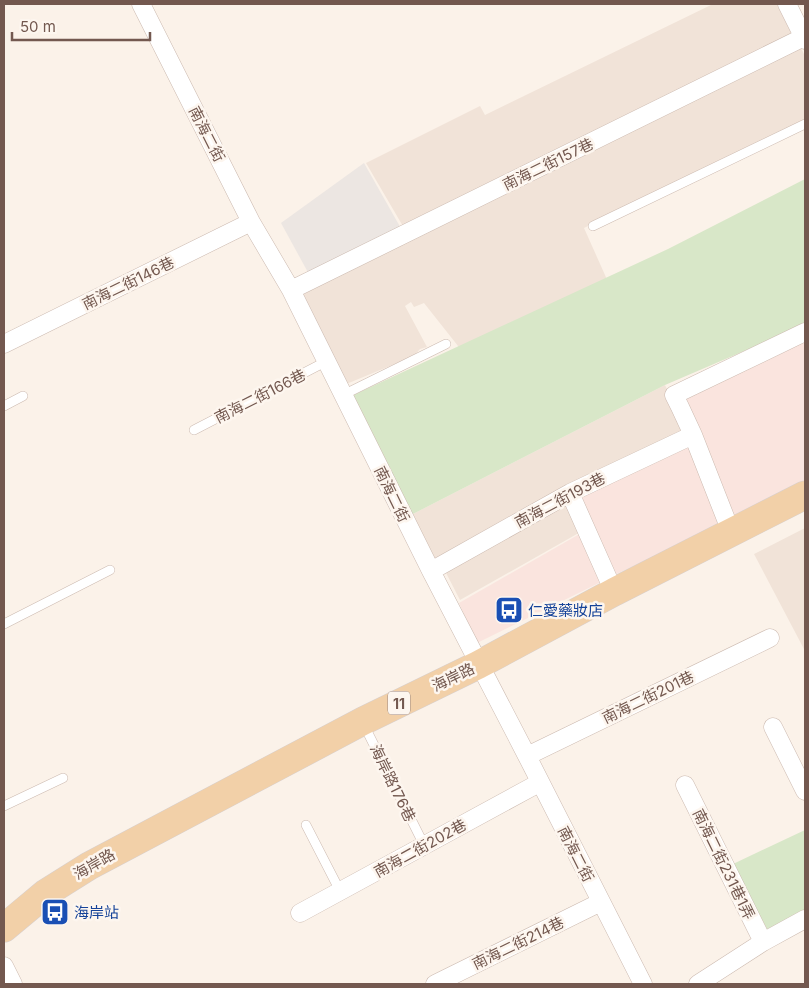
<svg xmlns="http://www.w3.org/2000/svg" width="809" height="988" viewBox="0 0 809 988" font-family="Inter,'Noto Sans TC',sans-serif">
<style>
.residential{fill:#f1e3d8}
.commercial{fill:#fae4de}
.industrial{fill:#ece6e2}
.green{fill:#d8e7c8}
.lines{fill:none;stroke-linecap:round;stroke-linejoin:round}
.lane-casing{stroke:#ccbab0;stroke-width:10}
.street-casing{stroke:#ccbab0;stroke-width:19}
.primary-casing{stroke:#d8d0ce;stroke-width:29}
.lane{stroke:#fff;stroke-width:9}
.street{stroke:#fff;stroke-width:18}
.primary{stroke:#f2d0a8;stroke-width:28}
.labels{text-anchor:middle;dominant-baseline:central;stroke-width:5;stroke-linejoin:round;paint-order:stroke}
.shield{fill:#fdf6ef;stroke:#9c877f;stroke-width:1}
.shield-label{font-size:14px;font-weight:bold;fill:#73584f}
.street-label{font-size:15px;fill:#73584f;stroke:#fdf6ef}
.transit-label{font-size:15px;fill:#164399;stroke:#fdf6ef;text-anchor:start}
</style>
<rect width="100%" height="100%" fill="#fbf2e9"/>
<path class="residential" d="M713,4h73l13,33 -395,191 -38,-65 114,-57 5,9z
M800,46l5,10v63l-221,109 25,56 -147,67 -38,-48 -10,4 -3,-5 -6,4 22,41 -7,2 -6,7 -70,29 -45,-92z
M665,385l22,49 -251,132 -25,-51z
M568,496l16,34 -124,70 -17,-33z
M805,528v123l-51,-97z"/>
<path class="commercial" d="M805,336v153l-72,36 -53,-128z
M691,443l32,82 -111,51 -36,-81z
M583,532l22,48 -128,63 -18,-40z"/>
<path class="industrial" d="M364,163l39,69 -93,44 -29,-53z"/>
<path class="green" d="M805,179v146l-140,60 -254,130 -64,-117 321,-149z
M805,830v81l-36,22 -36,-69z"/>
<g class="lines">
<defs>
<path id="lane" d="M593,226l212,-102
M343,395l103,-51
M4,406l19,-10
M194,430l133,-69
M4,624l106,-54
M364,725l60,120
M4,806l59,-28
M306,825l34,66"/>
<path id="street" d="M141,4l110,218 40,68 140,281 96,185 116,228
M787,4l18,36
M291,290l513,-253
M4,344l247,-122
M570,493l44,99
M731,532l-38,-97 -13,-28 -6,-12 131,-63
M431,571l139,-78 123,-58
M773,727l32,64
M527,756l243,-118
M685,785l78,157
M300,913l239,-130
M4,966l9,18
M435,984l166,-82
M698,984l65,-42 42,-23"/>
<path id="primary" d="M4,928l42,-35 43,-27 274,-145 115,-56 136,-73 191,-97"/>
</defs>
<use href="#lane" class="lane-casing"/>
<use href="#street" class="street-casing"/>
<use href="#primary" class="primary-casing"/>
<use href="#lane" class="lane"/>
<use href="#street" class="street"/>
<use href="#primary" class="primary"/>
</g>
<defs>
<symbol id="bus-square" viewBox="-11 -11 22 22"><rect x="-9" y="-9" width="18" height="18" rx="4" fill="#1a4fb4" stroke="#fdf6ef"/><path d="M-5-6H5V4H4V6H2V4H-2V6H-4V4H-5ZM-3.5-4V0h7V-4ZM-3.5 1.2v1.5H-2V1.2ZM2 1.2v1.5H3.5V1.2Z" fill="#fff"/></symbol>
</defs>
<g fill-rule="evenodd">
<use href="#bus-square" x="493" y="594" width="32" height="32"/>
<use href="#bus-square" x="39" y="896" width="32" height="32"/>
</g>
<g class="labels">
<rect class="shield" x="388" y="691.5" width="22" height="23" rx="4"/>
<g class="shield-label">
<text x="399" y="703">11</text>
</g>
<g class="street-label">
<text transform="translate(207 134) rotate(63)">南海二街</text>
<text transform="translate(548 164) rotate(-26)">南海二街157巷</text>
<text transform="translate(128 283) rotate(-26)">南海二街146巷</text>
<text transform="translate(260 396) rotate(-27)">南海二街166巷</text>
<text transform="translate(392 494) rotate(64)">南海二街</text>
<text transform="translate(560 500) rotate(-28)">南海二街193巷</text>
<text transform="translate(453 677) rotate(-26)">海岸路</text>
<text transform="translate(648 697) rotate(-26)">南海二街201巷</text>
<text transform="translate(393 783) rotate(64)">海岸路176巷</text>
<text transform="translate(420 848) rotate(-29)">南海二街202巷</text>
<text transform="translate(576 854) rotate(63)">南海二街</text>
<text transform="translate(94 864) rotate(-30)">海岸路</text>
<text transform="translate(724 864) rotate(64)">南海二街231巷1弄</text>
<text transform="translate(518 943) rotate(-26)">南海二街214巷</text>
</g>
<g class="transit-label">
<text x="528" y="610">仁愛藥妝店</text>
<text x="74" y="912">海岸站</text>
</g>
</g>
<rect width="809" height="988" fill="none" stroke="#73584f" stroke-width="10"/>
<path d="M12 32v8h138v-8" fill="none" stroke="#73584f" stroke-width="2.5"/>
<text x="20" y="32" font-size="15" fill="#73584f" stroke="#fdf6ef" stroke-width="4" paint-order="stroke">50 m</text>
</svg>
